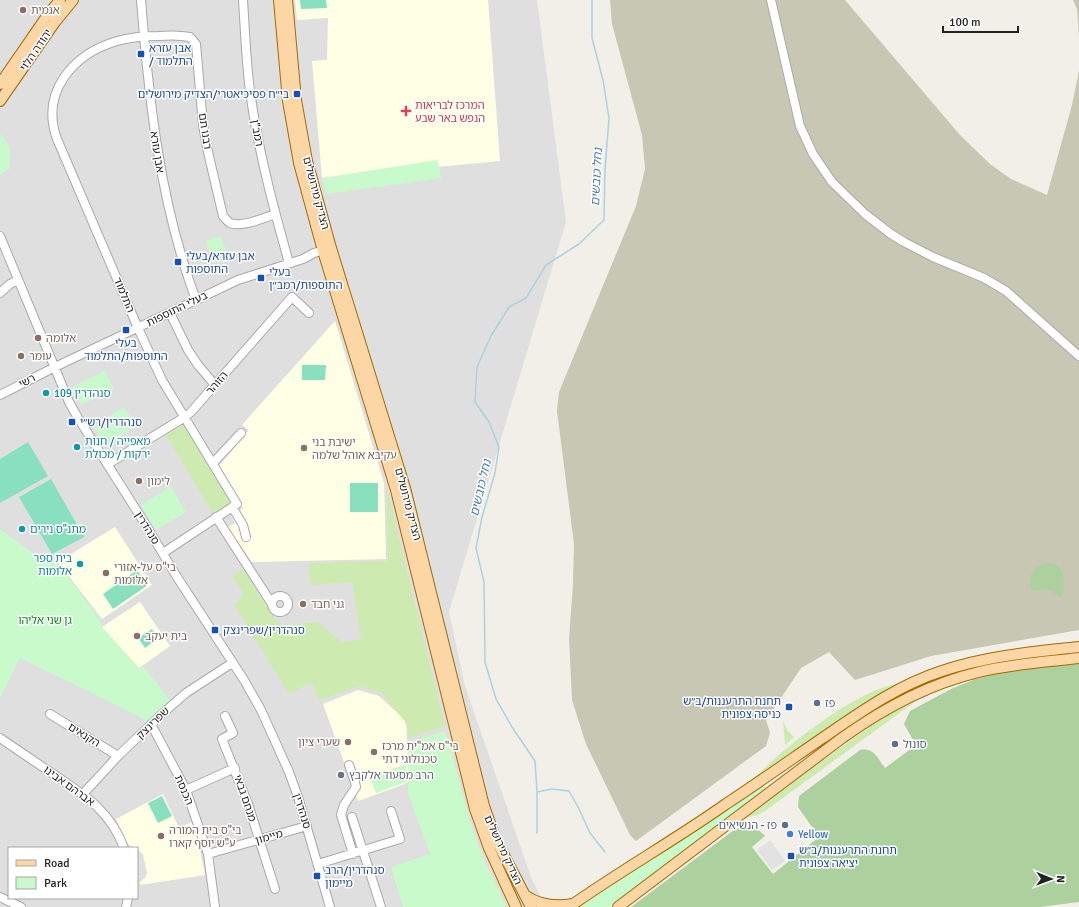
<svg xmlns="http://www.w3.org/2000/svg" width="1079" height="907" viewBox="0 0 1079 907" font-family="Signika,'Noto Sans Hebrew',sans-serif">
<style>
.residential{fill:#e0dfdf;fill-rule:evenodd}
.education{fill:#ffffe5}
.construction{fill:#c7c7b4}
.grass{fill:#cdebb0}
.forest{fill:#add19e}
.park{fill:#c8facc}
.pitch{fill:#88e0be}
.parking{fill:#e2e2e2}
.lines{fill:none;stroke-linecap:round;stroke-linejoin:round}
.stream{stroke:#aad3df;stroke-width:1.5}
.minor-casing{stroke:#a9a9a9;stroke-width:10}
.major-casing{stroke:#a06b00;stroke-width:12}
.minor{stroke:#fff;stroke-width:8}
.major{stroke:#fcd6a4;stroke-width:10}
.education-dot{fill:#8d6e63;stroke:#fff;stroke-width:1.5}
.transit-dot{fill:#1a4fb4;stroke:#fff;stroke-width:1.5}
.health-dot{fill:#e0444e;stroke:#fff;stroke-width:1.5}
.culture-dot{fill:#0f9aa8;stroke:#fff;stroke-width:1.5}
.service-dot{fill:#5c6f8a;stroke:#fff;stroke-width:1.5}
.worship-dot{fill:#6b7280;stroke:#fff;stroke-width:1.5}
.shop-dot{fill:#3f7fe0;stroke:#fff;stroke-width:1.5}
.labels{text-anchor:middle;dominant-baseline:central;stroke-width:3;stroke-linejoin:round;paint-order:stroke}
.education-label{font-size:11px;fill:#785e54;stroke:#fff;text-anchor:start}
.transit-label{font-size:11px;fill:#164399;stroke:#fff;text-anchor:start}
.street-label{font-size:11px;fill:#222;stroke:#fff}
.health-label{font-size:11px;fill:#be3a42;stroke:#fff;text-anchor:start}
.culture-label{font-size:11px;fill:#0d838f;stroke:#fff;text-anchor:start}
.park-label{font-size:11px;fill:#0c8416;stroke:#fff}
.service-label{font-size:11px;fill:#4e5e75;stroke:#fff;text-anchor:start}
.worship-label{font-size:11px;fill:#5b616d;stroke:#fff;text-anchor:start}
.shop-label{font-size:11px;fill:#366cbe;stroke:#fff;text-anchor:start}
.water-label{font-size:12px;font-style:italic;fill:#4a7aab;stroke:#fff}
</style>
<rect width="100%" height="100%" fill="#f2efe9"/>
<path class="residential" d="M0,0h537l29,222 -117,390 16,74 66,191 15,30h-546zM9,848h128v50h-128z"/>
<path class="education" d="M295,0h193l12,161 -178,17 -10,-117 15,-1 1,-42 -31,2z
M335,321l49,162 2,76 -134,3 -24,-35 7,-4 -4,-7 12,-8 -24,-42 30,-36 -7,-5z
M115,527l37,58 -50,34 -44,-57z
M140,602l30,44 -31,22 -37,-41z
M358,690l21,6 25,23 2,6 3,55 -4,4 -47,17 -35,-97z
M163,794l16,34 13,-6 6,18 7,35 -65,10v-3l5,-4 2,-5 -4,-18 -6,-7 -6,-1 -4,-4 -11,-24z"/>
<path class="construction" d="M610,0h235l115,135 30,29 21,15 36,16 25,-90 7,-34v559l-148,26 -76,24 -26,-28 -28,16 -35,52 4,13 -4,13 -130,95 -6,-6 -44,-91 -14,-44 -3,-62 4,-54 1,-40 -17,-133 2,-19 77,-186 9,-37 -3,-34 -30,-111z
M1073,0h6v64v-28l-2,-27z"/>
<path class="grass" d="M186,423l47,79 -20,12 -47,-79z
M386,485l59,241 -37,12v-13l-27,-32 -23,-7 -39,15 -7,-19 -23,12 -55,-89 10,-11 -12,-18 11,-7 33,52 7,4 35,-3 24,20 19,-3 -9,-57 -41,3 -2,-22 79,-2z
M904,682l-62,36 -92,65c20,-22 43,-41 67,-58 27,-19 54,-37 87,-43z
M920,698l-155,113 -7,4 -17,4 139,-100z
M783,720l4,10 7,7 -9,8z"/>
<path class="forest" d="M1050,563c2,1 5,1 7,2 8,5 8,24 5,32 -5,-1 -7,-5 -12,-7 -6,-1 -13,3 -19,-1 -3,-17 3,-23 19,-26z
M1079,663v239l-39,5h-409l103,-77c16,-5 20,-5 31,6l-13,11 21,27 46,-37 -21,-30 1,-11 61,-46c14,-3 17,8 25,18l31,-23 -12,-21 6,-13 41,-22 25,-10 32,-8z"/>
<path class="park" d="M0,134c12,13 11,18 9,35l-9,6z
M438,160l3,18 -115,16 -4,-16z
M221,236l7,21 -15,5 -7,-21z
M105,371l9,18 -33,16 -9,-18z
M124,407l12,19 -31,19 -12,-19z
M171,486l15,26 -30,18 -15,-25z
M0,529l38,28 4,6 11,-7 47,64 2,7 37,42 4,-3 29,37 -25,23 -5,-8 -122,-60 -20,40z
M445,731l29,103 11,28 22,45h-104l-12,-40 39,-13 -22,-61v-51z
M404,765l2,1 2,14 -2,2 -30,11 -6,-16z
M764,786l2,2 -82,65 -74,54h-30l104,-71z"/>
<path class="pitch" d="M300,0h26l1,8 -26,1z
M302,365h24l-1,15h-23z
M28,442l20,34 -48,27v-44z
M51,479l33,58 -32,17 -33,-57z
M350,483h28v29h-28z
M137,570l11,15 -35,24 -10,-15z
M152,629l7,9 -14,10 -7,-10z
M162,796l10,20 -14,7 -10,-20z"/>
<path class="parking" d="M770,840l15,21 -13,9 -15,-20z"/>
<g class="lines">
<path class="stream" d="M537,792l15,-3 17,2 9,16 12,26 15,19
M537,833v-41l-2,-31 -23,-34 -16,-28 -11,-37 -1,-80 -8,-34 6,-31 13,-44 4,-26 -10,-25 -14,-20 2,-35 14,-31 18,-29 17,-9 20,-33 33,-21 25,-24 1,-50 4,-52 -6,-38 -11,-42v-38"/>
<defs>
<path id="minor" d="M141,0c8,102 19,203 55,300
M243,0c2,30 3,61 7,91 8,59 23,115 39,172
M771,0l29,126 13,28 19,28 33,32 26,20 13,8 29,15 51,21 22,13 73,65
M0,236l69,166 9,16 64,101 35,58 67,103 17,30 28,62 9,25 32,110
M0,293l10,-9 8,-4
M170,313l18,37 10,15 17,20
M0,395l55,-28 183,-87 65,-21 11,-6 13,-4
M213,463l28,-30
M108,464l77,-47 6,-5 101,-115 17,16
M232,507l11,18 3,12
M216,517l56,87
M163,553l74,-49 -75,-124 -24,-52 -81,-189c-17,-47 16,-85 60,-98 14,-4 28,-5 42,-5 11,-1 21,-1 31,1l6,7 7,81 5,27 15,64c2,2 4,5 7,7 11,5 34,-5 45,-9
M272 604a8 8 0 1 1 16 0a8 8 0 1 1-16 0Z
M50,714l68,42
M225,716l8,17 -11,6 26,65 27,85
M151,724l35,66 22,64 7,53
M0,738c19,13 37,25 56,38 30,20 55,36 68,72
M349,765l6,17 1,5 -12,18 -3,10 12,39
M186,790l49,-22
M83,794l35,-38 45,-43 23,-20 46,-30
M352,817l29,90
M208,854l99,-28
M318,864l82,-25 -9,-28
M0,897l21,10
M126,907l2,-9"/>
<path id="major" d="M279,0l9,101 11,62 24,88 73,239 79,319 14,39 27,59
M287,0l9,100 11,61 24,87 74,240 79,318 12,34 35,67
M0,84l47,-68 13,-16
M0,101l55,-79 18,-22
M526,896c15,10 30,11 47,8
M569,907c51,-36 106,-67 157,-103 32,-21 63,-43 95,-65 38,-26 77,-54 121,-68 44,-15 91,-19 137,-24
M618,907l224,-169c42,-30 86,-54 137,-66 32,-8 67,-10 100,-14"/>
</defs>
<use href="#minor" class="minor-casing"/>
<use href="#major" class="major-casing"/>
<use href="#minor" class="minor"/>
<use href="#major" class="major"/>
</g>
<g class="education-dot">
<circle cx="23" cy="10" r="4"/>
<circle cx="38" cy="338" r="4"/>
<circle cx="21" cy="356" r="4"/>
<circle cx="304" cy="448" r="4"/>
<circle cx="139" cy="481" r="4"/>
<circle cx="106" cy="573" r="4"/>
<circle cx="303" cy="604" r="4"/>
<circle cx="137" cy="636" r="4"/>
<circle cx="348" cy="742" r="4"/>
<circle cx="374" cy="752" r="4"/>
<circle cx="161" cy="836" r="4"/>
</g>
<g class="transit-dot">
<rect x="137" y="50" width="8" height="8" rx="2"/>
<rect x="293" y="90" width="8" height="8" rx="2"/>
<rect x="174" y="258" width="8" height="8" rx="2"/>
<rect x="257" y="274" width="8" height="8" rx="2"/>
<rect x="122" y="326" width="8" height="8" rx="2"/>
<rect x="68" y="418" width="8" height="8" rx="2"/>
<rect x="211" y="626" width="8" height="8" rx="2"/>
<rect x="785" y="703" width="8" height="8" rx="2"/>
<rect x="787" y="852" width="8" height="8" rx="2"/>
<rect x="313" y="872" width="8" height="8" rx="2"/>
</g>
<path class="health-dot" d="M404 105h4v4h4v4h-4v4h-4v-4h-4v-4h4z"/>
<g class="culture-dot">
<circle cx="46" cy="393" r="4"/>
<circle cx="77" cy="447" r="4"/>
<circle cx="22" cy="529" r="4"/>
<circle cx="80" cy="564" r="4"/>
</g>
<g class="service-dot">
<circle cx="817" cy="703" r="4"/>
<circle cx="895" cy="744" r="4"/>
<circle cx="785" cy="825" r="4"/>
</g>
<circle class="worship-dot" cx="341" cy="775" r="4"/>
<circle class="shop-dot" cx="790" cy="834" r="4"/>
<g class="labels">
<g class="education-label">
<text x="31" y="10">אגמית</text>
<text x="46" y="338">אלומה</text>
<text x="29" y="356">עומר</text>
<text x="312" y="442">ישיבת בני<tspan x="312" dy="13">עקיבא אוהל שלמה</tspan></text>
<text x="147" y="481">לימון</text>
<text x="114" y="567">בי"ס על-אזורי<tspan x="114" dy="13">אלומות</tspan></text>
<text x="311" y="604">גני חבד</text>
<text x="145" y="636">בית יעקב</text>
<text x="340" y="742" text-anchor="end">שערי ציון</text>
<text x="382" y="746">בי"ס אמ"ית מרכז<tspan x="382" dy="13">טכנולוגי דתי</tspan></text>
<text x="169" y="830">בי"ס בית המורה<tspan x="169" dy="13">ע"ש יוסף קארו</tspan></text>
</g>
<g class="transit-label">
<text x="149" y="48">אבן עזרא<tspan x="149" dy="13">/ התלמוד</tspan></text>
<text x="289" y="94" text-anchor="end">בי״ח פסיכיאטרי/הצדיק מירושלים</text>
<text x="186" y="256">אבן עזרא/בעלי<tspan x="186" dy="13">התוספות</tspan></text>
<text x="269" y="272">בעלי<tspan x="269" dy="13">התוספות/רמב״ן</tspan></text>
<text x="126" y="343" text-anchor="middle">בעלי<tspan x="126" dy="13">התוספות/התלמוד</tspan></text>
<text x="80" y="422">סנהדרין/רש״י</text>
<text x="223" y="630">סנהדרין/שפרינצק</text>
<text x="781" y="701" text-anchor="end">תחנת התרעננות/ב״ש<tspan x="781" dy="13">כניסה צפונית</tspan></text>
<text x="799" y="850">תחנת התרעננות/ב״ש<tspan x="799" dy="13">יציאה צפונית</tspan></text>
<text x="325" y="870">סנהדרין/הרב<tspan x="325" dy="13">מיימון</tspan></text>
</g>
<g class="street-label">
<text transform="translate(36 50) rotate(-56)">יהודה הלוי</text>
<text transform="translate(205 131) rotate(81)">רבנו תם</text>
<text transform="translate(257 133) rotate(80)">רמב"ן</text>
<text transform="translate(157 152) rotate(81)">אבן עזרא</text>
<text transform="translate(316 193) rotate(75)">הצדיק מירושלים</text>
<text transform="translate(124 295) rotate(67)">התלמוד</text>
<text transform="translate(177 309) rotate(-26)">בעלי התוספות</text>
<text transform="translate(27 381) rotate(-27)">רשי</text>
<text transform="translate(217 383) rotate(-49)">הזוהר</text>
<text transform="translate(408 504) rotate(75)">הצדיק מירושלים</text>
<text transform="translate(147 528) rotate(58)">סנהדרין</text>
<text transform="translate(153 723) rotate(-44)">שפרינצק</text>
<text transform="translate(84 735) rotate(32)">הקנאים</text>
<text transform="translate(69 786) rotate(36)">אברהם אבינו</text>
<text transform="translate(184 790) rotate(66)">הכנסת</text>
<text transform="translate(245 798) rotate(71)">מנחם גבאי</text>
<text transform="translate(302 811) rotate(72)">סנהדרין</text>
<text transform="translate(269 837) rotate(-16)">מיימון</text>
<text transform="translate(503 850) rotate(65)">הצדיק מירושלים</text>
</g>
<g class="health-label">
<text x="415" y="105">המרכז לבריאות<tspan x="415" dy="13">הנפש באר שבע</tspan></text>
</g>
<g class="culture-label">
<text x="54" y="393">סנהדרין 109</text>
<text x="85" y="441">מאפייה / חנות<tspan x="85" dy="13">ירקות / מכולת</tspan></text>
<text x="30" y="529">מתנ"ס נירים</text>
<text x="72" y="558" text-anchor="end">בית ספר<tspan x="72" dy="13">אלומות</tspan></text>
</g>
<g class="park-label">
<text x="45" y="620">גן שני אליהו</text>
</g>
<g class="service-label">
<text x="825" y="703">פז</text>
<text x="903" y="744">סונול</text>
<text x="777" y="825" text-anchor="end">פז - הנשיאים</text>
</g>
<g class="worship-label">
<text x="349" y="775">הרב מסעוד אלקבץ</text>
</g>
<g class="shop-label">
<text x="798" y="834">Yellow</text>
</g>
<g class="water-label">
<text transform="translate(597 177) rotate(-87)">נחל כובשים</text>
<text transform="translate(481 488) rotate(-77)">נחל כובשים</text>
</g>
</g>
<rect x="8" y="847" width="130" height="52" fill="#ffffff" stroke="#a7a7a7"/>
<rect x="16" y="860" width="20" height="6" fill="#fcd6a4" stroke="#a7a7a7"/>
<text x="44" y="867" font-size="12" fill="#222222">Road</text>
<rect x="16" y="877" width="20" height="12" fill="#c8facc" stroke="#a7a7a7"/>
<text x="44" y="887" font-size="12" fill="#222222">Park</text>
<g transform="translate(1051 879) rotate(91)" stroke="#ffffff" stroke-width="3" paint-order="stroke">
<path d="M0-3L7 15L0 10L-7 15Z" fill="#222222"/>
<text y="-6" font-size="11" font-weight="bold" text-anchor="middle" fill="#222222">N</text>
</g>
<path d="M943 26v6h75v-6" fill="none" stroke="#222222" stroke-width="2"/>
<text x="949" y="26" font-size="12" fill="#222222" stroke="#ffffff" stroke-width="3" paint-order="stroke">100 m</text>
</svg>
